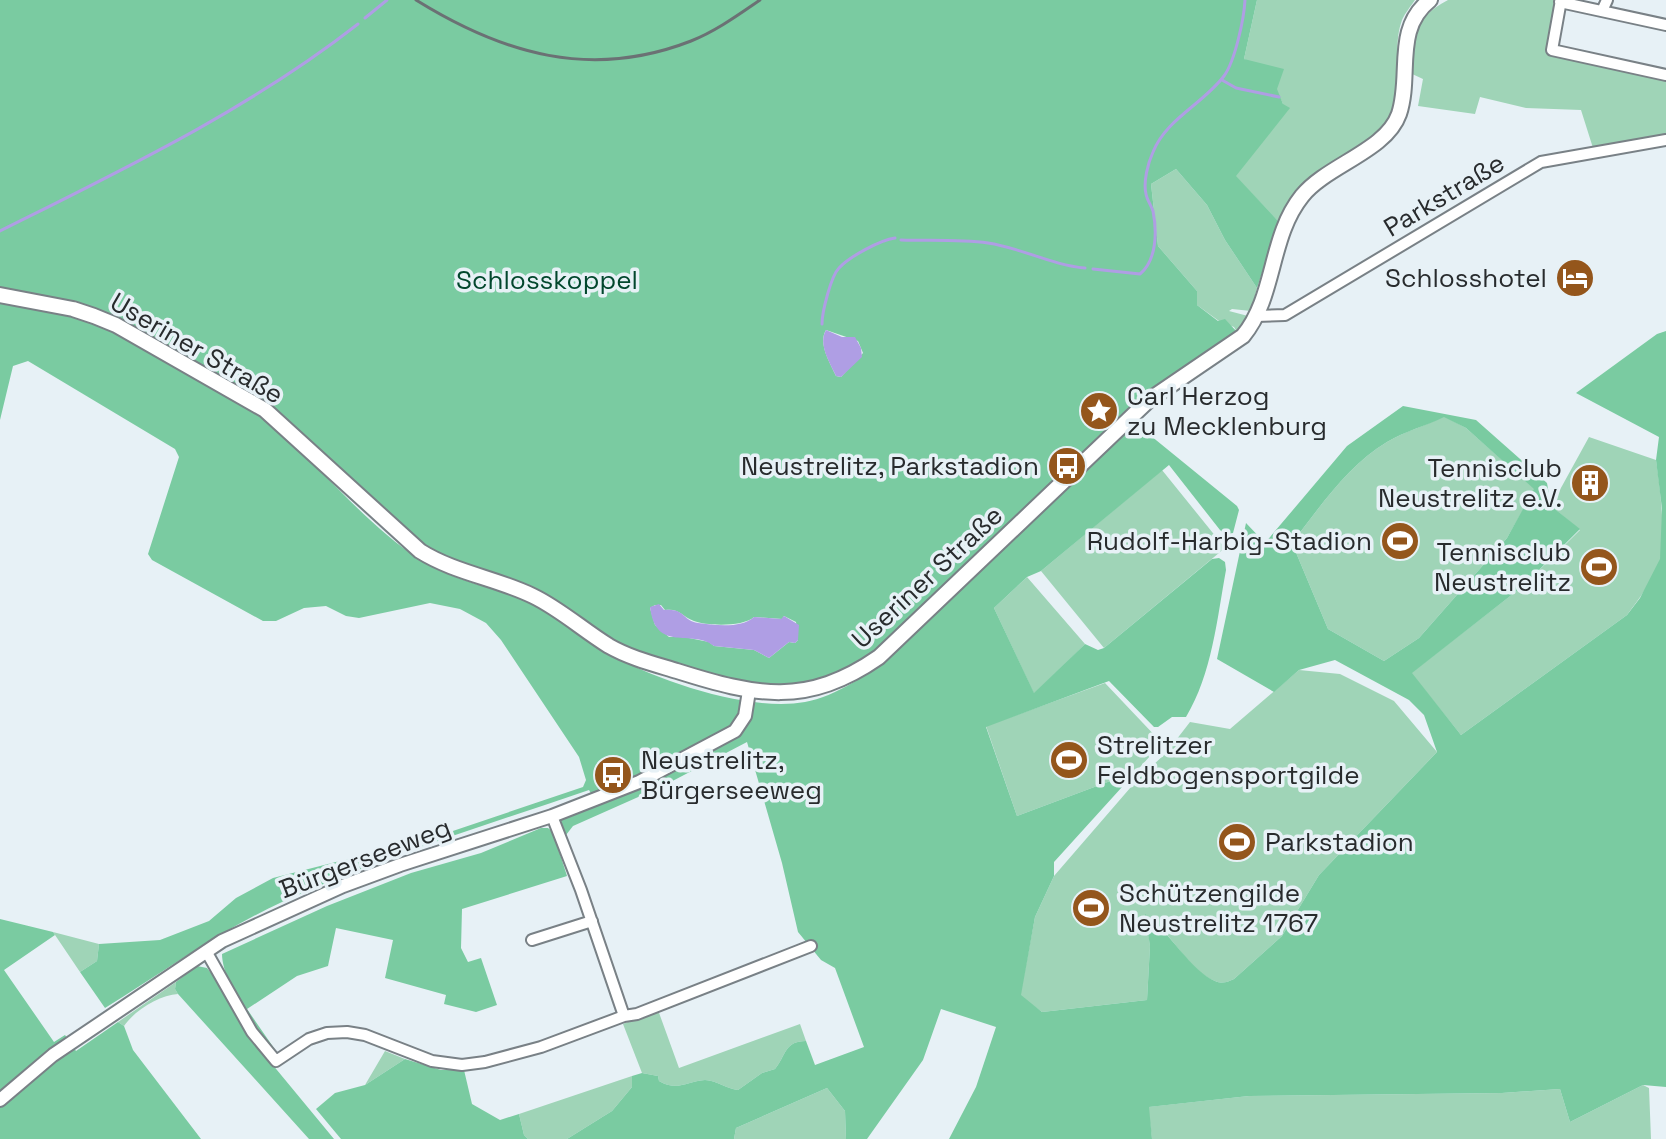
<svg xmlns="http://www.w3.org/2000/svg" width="1666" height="1139" viewBox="0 0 1666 1139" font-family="'Space Grotesk',sans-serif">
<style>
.green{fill:#9fd4b7}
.forest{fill:#7acba1;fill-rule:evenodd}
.water{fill:#af9ee4}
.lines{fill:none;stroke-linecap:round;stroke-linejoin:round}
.stream{stroke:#af9ee4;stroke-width:3}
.minor-casing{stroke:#798186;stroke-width:14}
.tertiary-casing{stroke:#798186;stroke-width:16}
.secondary-casing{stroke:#798186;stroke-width:18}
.minor{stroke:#fff;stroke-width:10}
.tertiary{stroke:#fff;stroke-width:12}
.secondary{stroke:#fff;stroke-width:14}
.rail{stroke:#6b7174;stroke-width:3}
.labels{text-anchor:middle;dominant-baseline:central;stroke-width:7;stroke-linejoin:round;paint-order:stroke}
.street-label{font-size:26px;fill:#282b2d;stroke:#e7f1f6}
.poi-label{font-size:26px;fill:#282b2d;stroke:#e7f1f6;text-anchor:end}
.park-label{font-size:26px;fill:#02472d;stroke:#e7f1f6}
</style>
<rect width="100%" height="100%" fill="#e7f1f6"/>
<path class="green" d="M1257,0h158c-4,6 -10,13 -13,20 -12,33 6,72 -15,103 -9,13 -26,21 -39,30 -27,19 -52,40 -69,69l-44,-46 48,-72 -7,-15 3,-10 -35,-20z
M1448,0h108l-9,52 119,27v57l-73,12 -12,-38 -55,-2 -46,-11 -5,17 -57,-8 5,-27 -13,-6c4,-39 0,-52 38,-73z
M1176,169l31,36 18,35 32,48 -6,23 -19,-2 -3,2 19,5 -11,16 -3,-5 -15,-6 -22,-16v-14l-39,-45 -7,-62z
M1444,416l22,12 69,61 -28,49 -88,100 -35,23 -56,-32 -36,-86c27,-35 56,-78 95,-101 18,-11 39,-16 57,-26z
M1589,437l67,23c4,27 10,75 4,101 -7,19 -21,38 -33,54l-166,120 -50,-62 112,-87 57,-56 -29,-24z
M1162,470l63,78 -121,100 -63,-77z
M1027,577l58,67 -51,50 -40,-86z
M1299,670l41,4 54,27 43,51 -118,123 -37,61 -48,43c-6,3 -12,5 -19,2 -27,-10 -44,-50 -69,-66l4,31 -3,54 -105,12 -22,-16 15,-79 19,-41 83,-96 29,-27 24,-31 40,7z
M1105,683l55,58v4l-28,31 -3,-2 -112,42 -31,-90z
M53,932l46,12 -2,17 -17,11z
M176,982l-1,7 3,5c-18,1 -43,16 -54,32l-6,-4z
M658,1010l21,58 121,-44 6,17c-22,0 -20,15 -31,28l-13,4 -24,17c-11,-1 -22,-10 -33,-10 -18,1 -28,12 -46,1l-1,-5 -16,-3 -19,-49z
M385,1051l20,8 -40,26z
M632,1076v11l-20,24 -45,28h-39l-4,-4 -5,-21z
M1643,1085l6,3 2,51h-499l-4,-32 101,-11 253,-3 58,-4 10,33z
M827,1088l18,23 1,28h-112l2,-11z"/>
<path class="forest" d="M0,0h1257l-13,59 40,10 -7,20 6,15 7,4 -54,68 43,46 -22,66 -32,-48 -18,-35 -31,-36 -25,15 7,62 39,45v14l21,16 7,-2 12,13 -92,63 -270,257 -35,22 -27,9 -27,3 -36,-2 -20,-4 -96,-30 -22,-10 -64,-44 -106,-40 -18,-10 -155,-141 -150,-86c-38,-17 -78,-24 -119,-31zM826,330l32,11 5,12 -22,24 -5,-1c-7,-15 -18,-33 -10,-46zM655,605h6l4,5c15,-2 16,6 29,11 13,5 49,6 60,-4l28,2 2,-3 12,6 2,18 -3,3 -6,-1 -20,16 -15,-8 -40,-4 -5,-4 -25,-5h-15l-14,-12 -5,-17z
M0,302l71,14 21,6c33,15 64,34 96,52 32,18 64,34 92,58 46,41 87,93 139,127 36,24 80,28 118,47 25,13 46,33 71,47 49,28 141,59 197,49 30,-5 67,-30 90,-49l238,-227 7,1 97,79 2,4 -6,23 -7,2 -6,-5 -51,-65 -128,106 -14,6 -33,31 40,85 51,-49 13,6 6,-2 108,-89 7,-1 6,4 1,8c-9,49 -14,104 -40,147h-14l-14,10h-4l-45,-46 -123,46 31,89 112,-42 3,2 -78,86v14l-19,41 -14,78 21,17 105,-12 3,-54 -5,-32c24,17 46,57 70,67 7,3 13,1 19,-2l48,-43 37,-61 118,-123 -13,-37 -15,-15 -74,-40 -36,10 -25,22 -57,-33 29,-136 19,20 82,-97 56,-40 73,14 71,63 4,23 29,23 -57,57 -111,87 49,62 166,-120 13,-17 20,-39 2,-50 -6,-49 3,-23 -83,-44 81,-59 9,-3v756l-23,-2 -73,37 -10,-33 -58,4 -253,3 -100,11 3,32h-203l27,-52 20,-60 -55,-18 -18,51 -56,79h-21l-1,-28 -18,-23 -91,40 -2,11h-167l45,-28 20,-24v-11l10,-3 16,3 1,5c18,11 28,0 46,-1 11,0 22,9 33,10l24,-17 13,-4c11,-13 9,-28 31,-28l9,24 49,-18 -29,-79 -14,-8 -23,-28 -16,-69 -35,-121 -84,44 -90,40 -7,9 -9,-25 36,-13 -4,-7c-102,35 -208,67 -307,112 -61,28 -120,71 -177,106l-25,-36 17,-11 2,-17 61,-4 49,-19 27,-23 37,-20 165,-42 145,-49 3,-7 -7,-23 -78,-117 -15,-17 -26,-14 -30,-6 -71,15 -13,-2 -20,-10 -22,2 -28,13h-13l-111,-61 -4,-6 31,-97 -4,-8 -147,-88 -15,5 -13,54zM1444,417l22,11 68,61 -27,49 -88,100 -35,23 -56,-32 -36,-86c27,-35 56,-78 95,-101 18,-11 39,-16 57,-25z
M541,828h7l5,4 14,44 -105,33 -1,39 7,14 13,-4 16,47 -21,7 -32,-8 2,-9 -61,-17 8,-38 -57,-12 -8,38 -31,10 -50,33 29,42c-22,-16 -54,-71 -54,-97l105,-48 84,-33 70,-20z
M0,919l53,13 2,3 -51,35 50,72 11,-7 11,16 42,-29 6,4 9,24 68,89h-201z
M197,966l10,2 8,10 57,86 62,75h-25l-131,-145 -3,-5 1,-7z
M405,1059l36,11h23l8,34 28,16 19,-6 5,21 4,4h-187l-25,-30 19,-16 30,-8z"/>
<path class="water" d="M826,330l16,7h13l6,11 1,9 -21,20 -5,-1c-7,-15 -18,-32 -10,-46z
M659,604l5,6c22,-2 18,11 34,13 16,2 43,6 56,-6l27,2 3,-3 15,9 -1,15 -3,3 -6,-1 -20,16 -15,-8 -40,-4c-23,-18 -58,8 -64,-39z"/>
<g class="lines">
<path class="stream" d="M365,18l22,-18
M1222,80l14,8 43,9
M0,231c124,-62 248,-121 358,-207
M901,240c29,1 58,-1 87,3 34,5 63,22 97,25
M1093,269l47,5c17,-14 17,-43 13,-63 -2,-6 -6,-11 -7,-17 -3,-12 2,-31 7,-42 13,-33 50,-48 71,-76 11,-15 20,-57 21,-76
M822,324c0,-12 9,-48 17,-56 10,-11 41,-28 56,-30"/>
<defs>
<path id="minor" d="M1561,0l-9,50 114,25
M1560,2l106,23
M1602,11l5,-11
M1256,316l29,-1 256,-153 125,-22
M552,816l29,74 43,126
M532,940l60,-19
M206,951l46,81 24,29 33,-22 18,-6 20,-1 18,3 67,26 30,4 23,-3 56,-15 83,-31 13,-2 174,-68"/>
<path id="tertiary" d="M0,1100l53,-45 169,-114 121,-55 57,-21 152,-49 87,-34 96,-51 10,-15 4,-25"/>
<path id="secondary" d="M0,295l73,14 21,7 22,9 149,85 155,141c35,22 76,27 113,45 27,13 50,34 76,50 21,12 45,18 68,25 79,25 130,36 202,-14l270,-257 94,-64c33,-40 26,-99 59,-140 25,-31 84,-45 97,-82 13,-39 -6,-85 31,-114"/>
</defs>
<use href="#minor" class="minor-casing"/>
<use href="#tertiary" class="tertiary-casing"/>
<use href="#secondary" class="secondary-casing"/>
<use href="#minor" class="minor"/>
<use href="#tertiary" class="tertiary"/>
<use href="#secondary" class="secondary"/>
<path class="rail" d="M416,0c87,54 175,80 275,41 25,-10 47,-26 69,-41"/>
</g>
<defs>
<symbol id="hotel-disc" viewBox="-11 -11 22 22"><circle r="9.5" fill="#94561c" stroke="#e7f1f6"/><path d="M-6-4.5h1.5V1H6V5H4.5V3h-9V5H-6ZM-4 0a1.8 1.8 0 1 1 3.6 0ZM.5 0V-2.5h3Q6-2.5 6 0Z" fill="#fff"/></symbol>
<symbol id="sight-disc" viewBox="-11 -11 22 22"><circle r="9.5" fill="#94561c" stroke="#e7f1f6"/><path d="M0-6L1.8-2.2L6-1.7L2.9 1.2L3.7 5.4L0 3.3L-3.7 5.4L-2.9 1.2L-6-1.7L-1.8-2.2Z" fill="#fff"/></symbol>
<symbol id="bus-disc" viewBox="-11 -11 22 22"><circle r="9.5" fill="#94561c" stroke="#e7f1f6"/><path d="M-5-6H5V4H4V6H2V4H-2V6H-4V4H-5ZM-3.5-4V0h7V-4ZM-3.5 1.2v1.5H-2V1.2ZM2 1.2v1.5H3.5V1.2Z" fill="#fff"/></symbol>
<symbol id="building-disc" viewBox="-11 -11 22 22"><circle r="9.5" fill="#94561c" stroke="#e7f1f6"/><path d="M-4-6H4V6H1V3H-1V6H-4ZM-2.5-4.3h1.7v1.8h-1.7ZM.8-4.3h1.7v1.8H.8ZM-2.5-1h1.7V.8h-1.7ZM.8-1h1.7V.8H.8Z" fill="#fff"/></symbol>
<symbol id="stadium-disc" viewBox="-11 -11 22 22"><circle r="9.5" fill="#94561c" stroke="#e7f1f6"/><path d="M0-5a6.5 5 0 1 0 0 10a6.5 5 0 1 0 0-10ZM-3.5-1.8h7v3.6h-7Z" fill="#fff"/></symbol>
</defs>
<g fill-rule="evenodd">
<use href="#hotel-disc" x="1553" y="256" width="44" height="44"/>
<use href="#sight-disc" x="1077" y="389" width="44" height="44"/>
<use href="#bus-disc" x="1045" y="444" width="44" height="44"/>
<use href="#building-disc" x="1568" y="461" width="44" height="44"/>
<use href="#stadium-disc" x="1378" y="519" width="44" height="44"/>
<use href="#stadium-disc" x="1577" y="545" width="44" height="44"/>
<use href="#stadium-disc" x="1047" y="738" width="44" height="44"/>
<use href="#bus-disc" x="591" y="753" width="44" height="44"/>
<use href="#stadium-disc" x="1215" y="820" width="44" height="44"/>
<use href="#stadium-disc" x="1069" y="886" width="44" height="44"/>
</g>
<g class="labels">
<g class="street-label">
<text transform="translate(1444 195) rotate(-31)">Parkstraße</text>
<text transform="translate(197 348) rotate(30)">Useriner Straße</text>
<text transform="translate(927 577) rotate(-43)">Useriner Straße</text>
<text transform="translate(365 858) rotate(-21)">Bürgerseeweg</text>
</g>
<g class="poi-label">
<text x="1547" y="278">Schlosshotel</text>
<text x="1127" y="396" text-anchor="start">Carl Herzog<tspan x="1127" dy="30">zu Mecklenburg</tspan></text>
<text x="1039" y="466">Neustrelitz, Parkstadion</text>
<text x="1562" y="468">Tennisclub<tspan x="1562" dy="30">Neustrelitz e.V.</tspan></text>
<text x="1372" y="541">Rudolf-Harbig-Stadion</text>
<text x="1571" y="552">Tennisclub<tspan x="1571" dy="30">Neustrelitz</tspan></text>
<text x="1097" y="745" text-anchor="start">Strelitzer<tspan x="1097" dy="30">Feldbogensportgilde</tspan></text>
<text x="641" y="760" text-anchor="start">Neustrelitz,<tspan x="641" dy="30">Bürgerseeweg</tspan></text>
<text x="1265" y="842" text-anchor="start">Parkstadion</text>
<text x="1119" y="893" text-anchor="start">Schützengilde<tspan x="1119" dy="30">Neustrelitz 1767</tspan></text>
</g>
<g class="park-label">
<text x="547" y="280">Schlosskoppel</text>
</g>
</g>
</svg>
